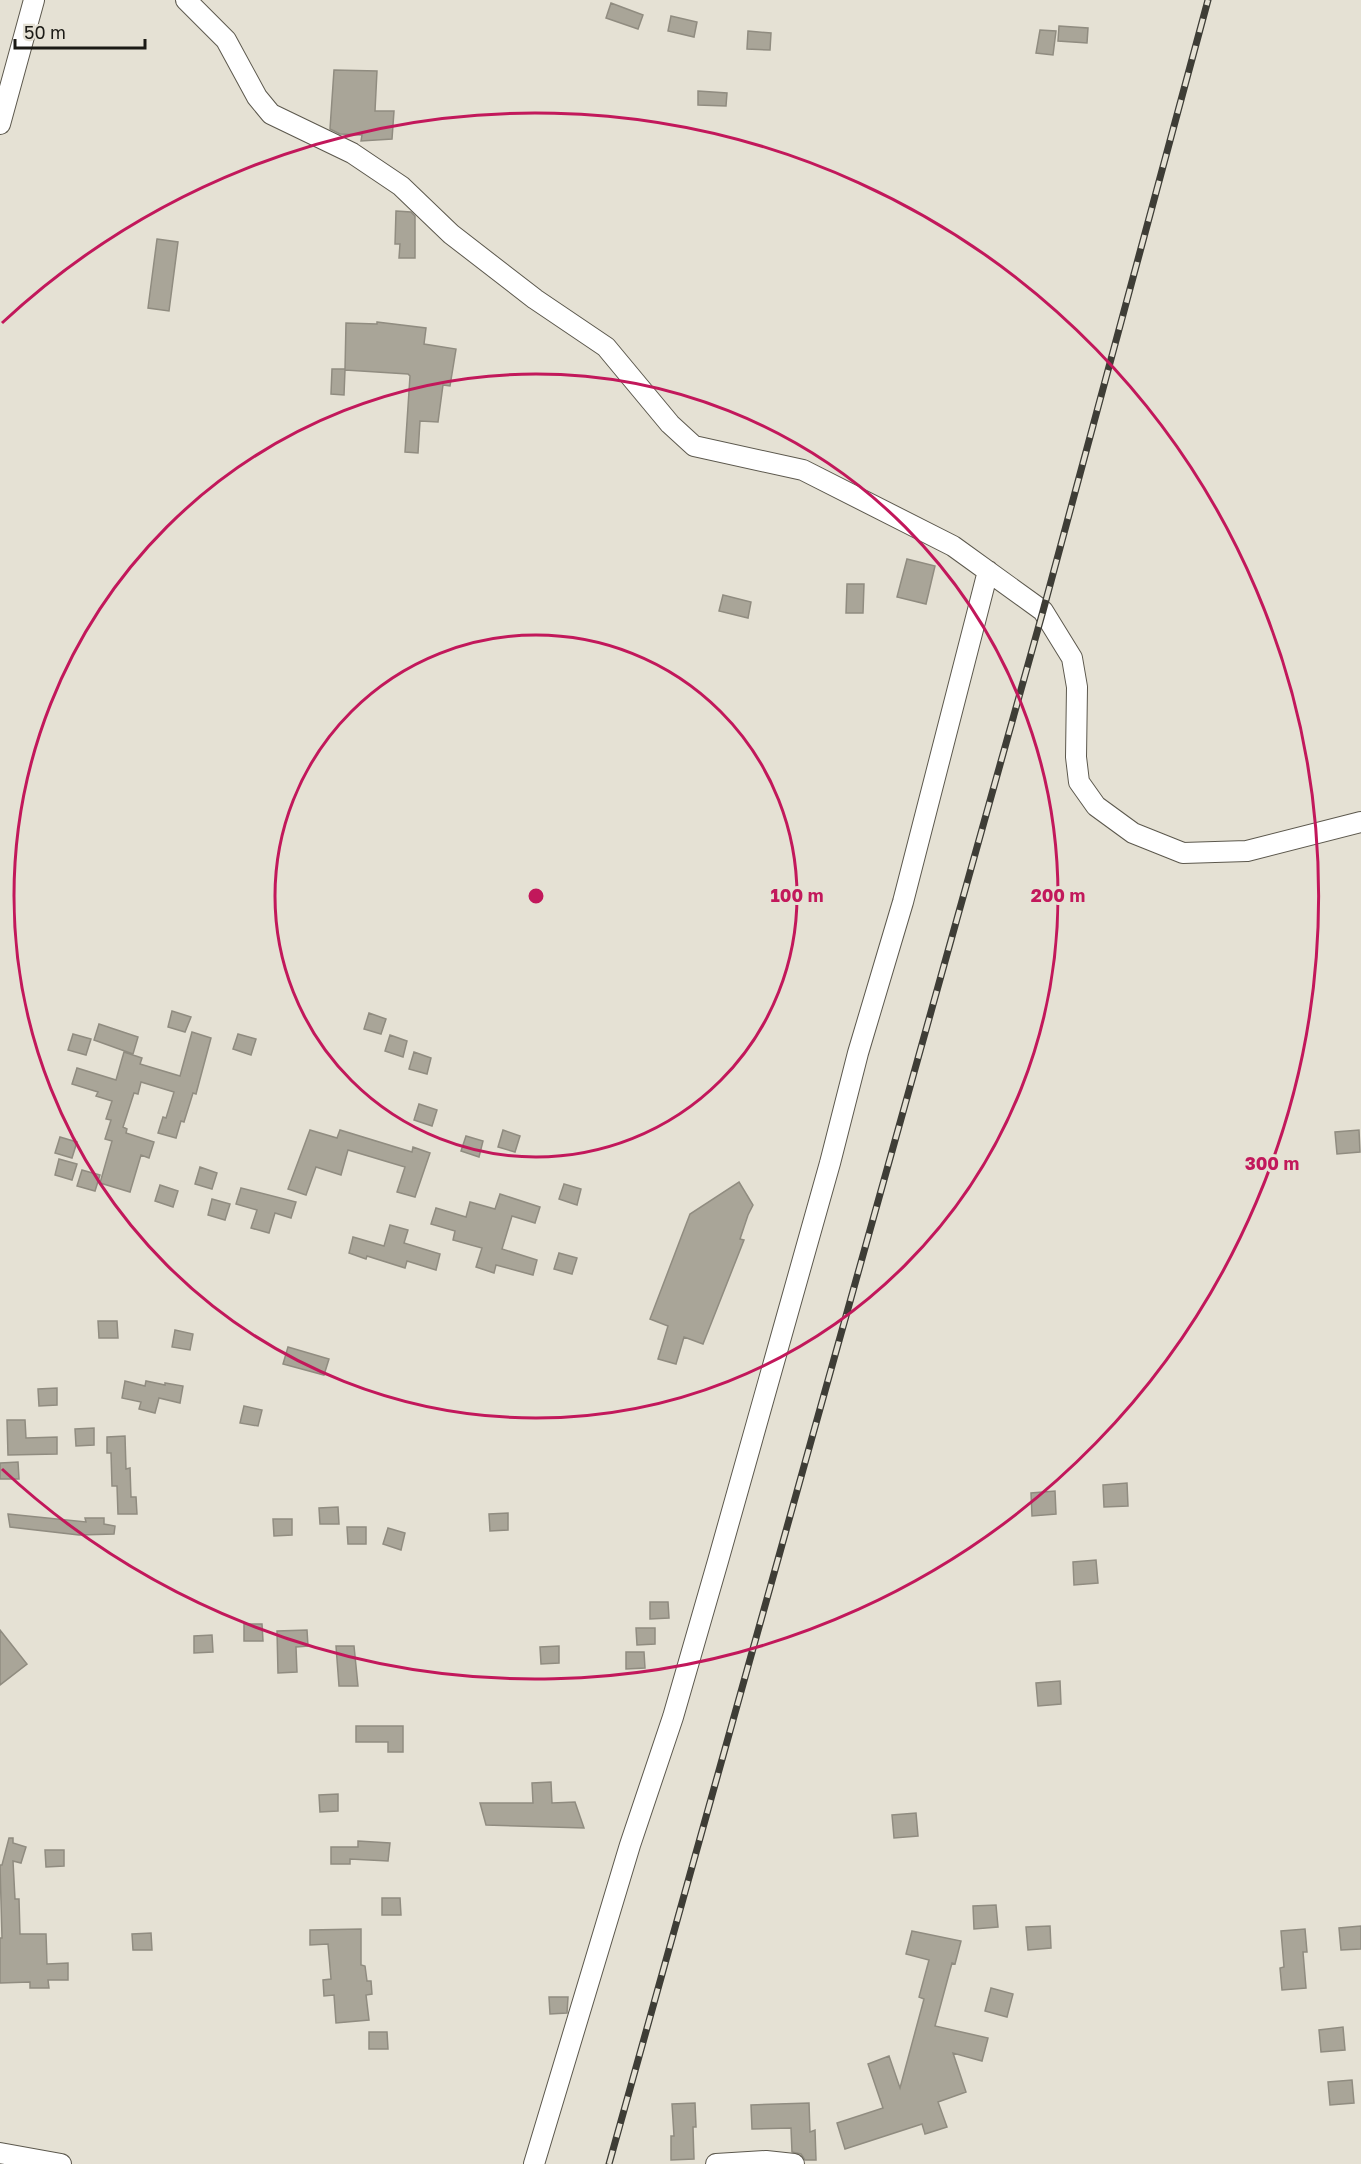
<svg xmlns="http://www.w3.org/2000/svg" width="1361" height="2164" viewBox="0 0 1361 2164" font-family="'Golos Text',sans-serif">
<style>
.building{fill:#a9a598;stroke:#908c80;stroke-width:1.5}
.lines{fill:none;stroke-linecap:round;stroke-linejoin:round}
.minor-casing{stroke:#5c584d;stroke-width:22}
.minor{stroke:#fff;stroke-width:20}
.rail-casing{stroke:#3e3d36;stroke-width:7}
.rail{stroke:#e5e1d4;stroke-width:4.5;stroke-dasharray:14;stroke-linecap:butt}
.ring{fill:none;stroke:#c2185b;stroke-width:3}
.centre{fill:#c2185b;stroke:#e5e1d4;stroke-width:3}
.ring-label{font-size:18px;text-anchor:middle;font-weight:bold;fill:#c2185b;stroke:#e5e1d4;stroke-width:6;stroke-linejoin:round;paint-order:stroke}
</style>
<rect width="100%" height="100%" fill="#e5e1d4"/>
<path class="building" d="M611,3l32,12 -5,14 -32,-11z
M671,16l26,6 -3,15 -26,-6z
M1059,26l29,2 -1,15 -29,-2z
M1040,30l16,1 -3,24 -17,-2z
M748,31l23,2 -1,17 -23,-1z
M334,70l43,1 -2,40h19l-2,28 -31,2 1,-6 -22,-1 -10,-5z
M698,91l29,2 -1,13 -28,-1z
M396,211l15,1 4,4v42h-16l1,-14h-5z
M157,239l21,3 -9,69 -21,-3z
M377,322l49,6 -2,16 32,5 -6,37 -7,-1 -5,37 -18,-1 -2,32 -13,-1 5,-76 -2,-2 -63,-4 -1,25 -13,-1 1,-25h13l1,-46 31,1z
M907,559l28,7 -9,38 -29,-7z
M847,584h17l-1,29h-17z
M723,595l28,7 -3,16 -29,-7z
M172,1011l19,6 -6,15 -17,-5z
M369,1013l17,6 -5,15 -17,-5z
M99,1024l39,13 -5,17 -39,-14z
M192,1032l19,6 -15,56 -3,-1 -9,29 -3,-1 -5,17 -18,-5 5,-16 3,1 8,-26 -33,-10 -3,12 -4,-1 -11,34 4,2 -1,4 28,9 -5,16 -8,-3 -11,37 -30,-9 12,-42 -7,-2 6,-19 -5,-1 6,-18 -16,-5 2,-4 -26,-8 5,-16 39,12 8,-28 18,6 -2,6 40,12z
M73,1034l18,5 -5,16 -18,-5z
M238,1034l18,5 -5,16 -18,-6z
M390,1035l17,6 -4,16 -18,-6z
M414,1052l17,6 -4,16 -18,-5z
M419,1104l18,6 -5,16 -18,-6z
M310,1130l27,8 3,-8 72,22 1,-5 17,6 -15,44 -18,-5 8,-25 -57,-17 -7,25 -25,-8 -10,28 -18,-6z
M503,1130l17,6 -5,16 -17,-5z
M1359,1130l1,22 -23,2 -2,-22z
M466,1136l17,5 -4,16 -18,-6z
M60,1137l17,5 -5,16 -17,-5z
M59,1159l18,5 -5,16 -17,-5z
M200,1167l17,6 -5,16 -17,-5z
M82,1170l18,5 -5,16 -18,-5z
M739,1182l14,23 -5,10 -8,24 4,1 -41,104 -19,-7 -8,27 -18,-5 10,-33 -18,-7 40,-105z
M564,1184l17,5 -4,16 -18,-6z
M160,1185l18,6 -5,16 -18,-6z
M241,1188l55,14 -5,16 -16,-5 -6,20 -18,-5 6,-18 -21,-6z
M500,1194l40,13 -5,16 -23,-7 -10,33 35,11 -4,15 -37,-10 -2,8 -18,-6 6,-19 -29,-8 2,-9 -24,-7 5,-16 30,9 4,-15 25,7z
M212,1199l18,5 -5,16 -17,-5z
M390,1225l18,5 -4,13 36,11 -4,16 -29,-9 -2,7 -38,-12 -1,3 -17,-6 4,-16 31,9z
M559,1253l18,5 -5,16 -18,-5z
M98,1321h19l1,17h-19z
M175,1330l18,4 -3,16 -18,-3z
M288,1347l41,12 -5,16 -41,-11z
M125,1381l20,5 1,-5 19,4v-2l18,3 -3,17 -21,-5 -4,15 -16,-4 2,-7 -19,-4z
M57,1388v17l-18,1 -1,-17z
M244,1406l18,4 -4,16 -18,-3z
M7,1420h18l1,18 31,-1v17l-49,1z
M94,1428v17l-18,1 -1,-17z
M125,1436l1,33 4,-1 1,29h5l1,17h-19l-1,-28h-5l-1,-33h-4v-16z
M18,1462l1,17h-19v-16z
M1127,1483l1,23 -24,1 -1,-22z
M1055,1491l1,23 -24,2 -1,-23z
M338,1507l1,17h-19l-1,-16z
M508,1513v17l-18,1 -1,-17z
M8,1514l78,8 -1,-4h19v6l11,2 -1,8 -35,1 -69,-8z
M273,1519h19v16l-18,1z
M347,1527h19v17h-18z
M388,1528l17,5 -4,17 -18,-6z
M1096,1560l2,23 -24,2 -1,-23z
M650,1602h18l1,16 -19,1z
M244,1624h18l1,17h-19z
M636,1628h19v16l-18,1z
M0,1630l27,34 -27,21z
M307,1630l1,16 -12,1 1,25 -19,1 -1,-42z
M212,1635l1,17 -19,1v-17z
M336,1646h18l4,40h-19z
M559,1646v17l-18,1 -1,-17z
M626,1652h18l1,16 -19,1z
M1060,1681l1,23 -23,2 -2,-23z
M356,1726h47v26h-15v-10h-32z
M551,1782l1,21 23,-1 9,26 -98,-3 -6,-22h53l-1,-20z
M338,1794v17l-18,1 -1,-17z
M916,1813l2,23 -24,2 -2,-23z
M9,1838h4v5l13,4 -5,16 -8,-2 2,38h4l1,35h26l1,30 21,-1v17h-20l1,8h-19v-6l-30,1v-45h2l-2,-73h2z
M358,1841l32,2 -2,18 -38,-2v5h-19v-17h27z
M45,1850h19v16l-18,1z
M382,1898h18l1,17h-19z
M996,1905l2,22 -24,2 -1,-23z
M1050,1926l1,22 -23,2 -2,-23z
M1361,1926v23l-20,1 -2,-22z
M361,1929v36l4,1 2,15h4l1,13 -6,1 3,25 -33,3 -2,-28 -10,1 -1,-16 8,-1 -3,-35 -18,1v-15z
M1305,1929l2,23h-4l3,36 -24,2 -2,-22 4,-1 -3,-36z
M912,1931l49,10 -6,23 -3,-1 -17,63 53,12 -6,23 -29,-8 13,39 -28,10 9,25 -22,7 -3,-10 -77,25 -8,-26 46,-15 -15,-44 21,-8 11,32 24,-89 -5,-2 10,-37 -23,-6z
M151,1933l1,17h-19l-1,-16z
M991,1988l22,6 -6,23 -22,-6z
M549,1997h19l-1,16 -17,1z
M1343,2027l2,23 -24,2 -2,-22z
M369,2032h18l1,17h-19z
M1352,2080l2,23 -24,2 -2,-23z
M695,2103l1,24h-3l1,32 -23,1v-24h3l-2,-32z
M809,2103l1,29 5,-2 1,30h-11l-4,-6 -9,-2 -1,-24 -39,1 -1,-24z"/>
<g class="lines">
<defs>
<path id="minor" d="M186,0l40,40 31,57 14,17 81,39 49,33 50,48 84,65 71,48 64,77 24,22 109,24 150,76 90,65 29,47 5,29 -1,70 3,25 17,24 37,27 50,20 64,-2 114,-29
M0,124l34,-124
M0,2153l61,11
M534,2164l96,-319 43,-128 45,-156 112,-398 28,-110 45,-151 85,-331
M716,2164l50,-3 28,3"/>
</defs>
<use href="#minor" class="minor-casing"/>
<use href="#minor" class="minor"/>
<defs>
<path id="rail" d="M609,2164l434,-1553 165,-611"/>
</defs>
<use href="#rail" class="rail-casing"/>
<use href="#rail" class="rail"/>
</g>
<g class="ring">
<circle cx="536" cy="896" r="261"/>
<circle cx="536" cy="896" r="522"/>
<path d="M2 323A783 783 0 1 1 2 1469"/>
</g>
<circle cx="536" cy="896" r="9" class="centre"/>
<g class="ring-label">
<text x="797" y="902">100 m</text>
<text x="1058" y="902">200 m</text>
<text x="1272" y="1170">300 m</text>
</g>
<path d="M15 39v9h130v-9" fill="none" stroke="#1b1a15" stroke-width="3"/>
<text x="24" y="39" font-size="18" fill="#1b1a15" stroke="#e5e1d4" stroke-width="4.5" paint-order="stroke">50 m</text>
</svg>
